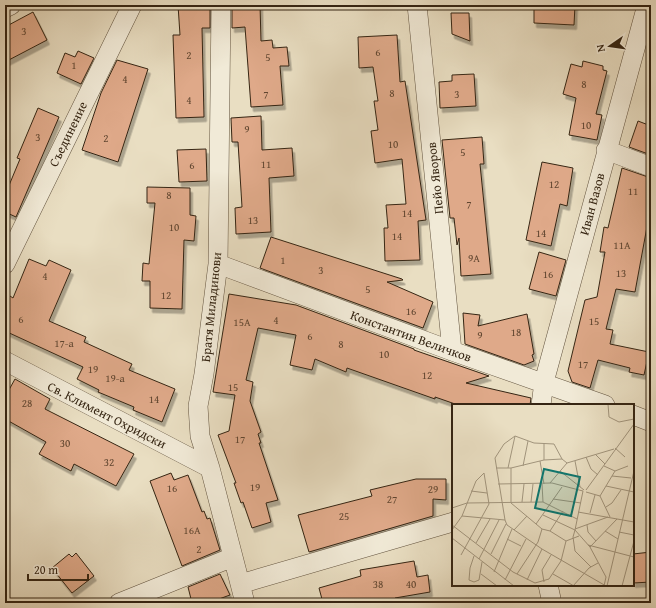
<svg xmlns="http://www.w3.org/2000/svg" width="656" height="608" viewBox="0 0 656 608" font-family="'Gentium Book Plus',serif">
<style>
.building{fill:#dfa989;stroke:#352513;filter:url(#shadow)}
.lines{fill:none;stroke-linecap:round;stroke-linejoin:round}
.street-casing{stroke:#62533f;stroke-width:20}
.street{stroke:#f1ead7;stroke-width:19}
.labels{text-anchor:middle;dominant-baseline:central;stroke-width:3;stroke-linejoin:round;paint-order:stroke}
.number-label{font-size:11px;fill:#604630}
.street-label{font-size:13px;fill:#352513;stroke:#f1ead7}
.inset-road{fill:none;stroke:#a1947c;stroke-width:1}
.view{fill:#0f766e;fill-opacity:0.15;stroke:#0f766e;stroke-width:2}
.inset-edge{fill:none;stroke:#352513;stroke-width:2}
</style>
<defs>
<filter id="shadow"><feDropShadow dx="2.5" dy="4.5" stdDeviation="0" flood-color="#0004"/></filter>
</defs>
<rect width="100%" height="100%" fill="#e9dec2"/>
<filter id="stains"><feTurbulence type="fractalNoise" baseFrequency=".005" numOctaves="4"/><feColorMatrix values="0 0 0 0 .2 0 0 0 0 .09 0 0 0 0 .02 0 0 0 .5 -.17"/></filter>
<radialGradient id="worn" r=".72"><stop offset=".6" stop-color="#630" stop-opacity="0"/><stop offset="1" stop-color="#630" stop-opacity=".3"/></radialGradient>
<path class="building" d="M178,5h32v23h-8l2,89 -28,1 -3,-83h7z
M232,5h28l1,36 11,-1 1,8 14,-1 2,19h-9l3,39 -32,2 -6,-80 -13,1z
M534,5h41l-1,20 -40,-2z
M33,12l14,28 -42,22v-35z
M451,13h18l1,28 -18,-7z
M397,35l3,47 5,-1 21,139 -8,1 2,39 -35,1 -1,-33h4l-2,-23 20,-1 -4,-45 -27,4 -4,-32 7,-1 -4,-29h4l-5,-34 -14,1 -1,-31z
M78,51l16,7 -13,26 -24,-11 8,-20 10,4z
M117,60l31,9 -30,93 -36,-12 19,-57z
M583,61l20,5v4l4,1 -11,43 6,1 -5,25 -28,-5 7,-37 -13,-4 8,-30 11,3z
M474,74l2,32 -36,2 -1,-26 13,-1v-6z
M38,108l21,9 -43,100 -11,-5v-17l15,-36 -3,-1z
M261,116l1,34 30,-2 2,28 -25,2 2,54 -35,2 -1,-26 7,-1 -4,-65h-6l-1,-24z
M638,121l13,5v29l-22,-8z
M482,137l2,27h-4l11,110 -30,2 -2,-38 -2,7 -3,-27h-4l-8,-78z
M206,149l1,32 -28,1 -2,-32z
M542,162l31,6 -6,38 -7,-2 -9,42 -25,-6z
M622,168l29,10v27l-16,87 -19,-3 -10,40 7,1 -3,14 39,8 -5,23 -15,-3 1,-4 -32,-8 -8,28 -18,-6 -4,-11 17,-71 12,-3 8,-45h-5l4,-25 4,1z
M147,187l43,1v27l6,1 -2,25 -10,-1 -2,69 -32,-1v-27h-8l1,-18 6,1 6,-61h-8z
M271,237l131,42 1,1 -16,2 46,20 -10,26 -163,-60z
M539,252l27,8 -10,36 -27,-7z
M29,259l17,7 3,-6 22,10 -22,51 37,16 -2,5 48,22 -3,6 46,19 -13,33 -29,-12 1,-3 -36,-15 1,-2 -22,-11 6,-12 -78,-36v-22l5,-13 3,2z
M229,294l67,11 118,44v1l75,26 -23,7 65,15 -1,7h-72l-23,-8v2l-88,-31 -1,4 -31,-13 -3,11 -22,-5 6,-30 -38,-7 -12,52 7,2 -3,19 11,31 -3,2 3,9h-2l19,57 -12,3 5,19 -19,6 -9,-26 -2,1 -7,-20h2l-18,-48 11,-4 6,-36 -22,-3z
M463,313l17,2 -2,11 49,-12 7,40 -2,1 2,6 -10,4 -59,-21z
M15,379l35,20 -5,10 89,45 -18,32 -42,-22 -3,7 -32,-17 7,-12 -41,-23v-22z
M171,473l3,7 14,-5 14,37 2,-1 3,8 3,-1 10,32 -38,16 -32,-85z
M416,479h30v21l-13,-1v17l-124,36 -11,-37 74,-19 -2,-6z
M651,552v30l-18,1v-29z
M76,553l18,23 -22,17 -20,-25 17,-14 3,3z
M414,561l3,16 11,-2 2,17 -35,6 1,5h-73l-4,-15 42,-12 -1,-6z
M220,574l10,21 -11,4 1,4h-28l-4,-16z"/>
<g class="lines">
<defs>
<path id="street" d="M221,5l-3,259 -14,110 -6,32 2,30 10,32 35,135
M417,5l35,346
M5,8l6,-3
M606,150l45,17
M5,264l127,-259
M218,264l234,87 153,54
M5,361l205,107
M541,405l3,-23 103,-377
M633,415l18,7
M240,584l213,-62
M548,585l4,18
M119,603l114,-46"/>
</defs>
<use href="#street" class="street-casing"/>
<use href="#street" class="street"/>
</g>
<g class="labels">
<g class="number-label">
<text x="24" y="31">3</text>
<text x="378" y="52">6</text>
<text x="189" y="55">2</text>
<text x="268" y="57">5</text>
<text x="74" y="65">1</text>
<text x="125" y="79">4</text>
<text x="584" y="84">8</text>
<text x="392" y="93">8</text>
<text x="266" y="94">7</text>
<text x="457" y="94">3</text>
<text x="189" y="100">4</text>
<text x="586" y="125">10</text>
<text x="247" y="129">9</text>
<text x="38" y="137">3</text>
<text x="106" y="138">2</text>
<text x="393" y="144">10</text>
<text x="463" y="152">5</text>
<text x="266" y="164">11</text>
<text x="192" y="165">6</text>
<text x="554" y="184">12</text>
<text x="633" y="191">11</text>
<text x="169" y="195">8</text>
<text x="469" y="204">7</text>
<text x="407" y="213">14</text>
<text x="253" y="220">13</text>
<text x="174" y="227">10</text>
<text x="541" y="233">14</text>
<text x="397" y="236">14</text>
<text x="622" y="245">11А</text>
<text x="474" y="258">9А</text>
<text x="283" y="260">1</text>
<text x="321" y="270">3</text>
<text x="621" y="273">13</text>
<text x="548" y="274">16</text>
<text x="45" y="276">4</text>
<text x="368" y="289">5</text>
<text x="166" y="295">12</text>
<text x="411" y="311">16</text>
<text x="21" y="319">6</text>
<text x="276" y="320">4</text>
<text x="594" y="321">15</text>
<text x="242" y="322">15А</text>
<text x="516" y="332">18</text>
<text x="480" y="335">9</text>
<text x="310" y="336">6</text>
<text x="64" y="343">17-a</text>
<text x="341" y="344">8</text>
<text x="384" y="354">10</text>
<text x="583" y="364">17</text>
<text x="93" y="369">19</text>
<text x="427" y="375">12</text>
<text x="115" y="378">19-a</text>
<text x="233" y="387">15</text>
<text x="154" y="399">14</text>
<text x="27" y="403">28</text>
<text x="240" y="439">17</text>
<text x="65" y="443">30</text>
<text x="109" y="462">32</text>
<text x="255" y="487">19</text>
<text x="172" y="488">16</text>
<text x="433" y="489">29</text>
<text x="392" y="499">27</text>
<text x="344" y="516">25</text>
<text x="192" y="530">16А</text>
<text x="199" y="549">2</text>
<text x="378" y="584">38</text>
<text x="411" y="584">40</text>
</g>
<g class="street-label">
<text transform="translate(68 134) rotate(-64)">Съединение</text>
<text transform="translate(435 178) rotate(-96)">Пейо Яворов</text>
<text transform="translate(592 204) rotate(-75)">Иван Вазов</text>
<text transform="translate(211 307) rotate(-84)">Братя Миладинови</text>
<text transform="translate(411 336) rotate(20)">Константин Величков</text>
<text transform="translate(107 415) rotate(27)">Св. Климент Охридски</text>
</g>
</g>
<g transform="translate(452 404)">
<rect width="182" height="182" fill="#e9dec2"/>
<path class="inset-road" d="M156,0l1,13 10,5 15,-3M63,32l19,7 20,1 8,15M92,39v17M163,44l10,9M144,51l9,9M134,53l5,12 7,6M88,57l4,23M123,57l5,26M71,62l5,-25M152,62l11,5M44,64h15l33,-8 18,-1 5,4M56,64l7,-32M59,64v35l31,26 8,2 16,10M108,67l24,19M160,72l19,2M98,79l17,-20 47,-14M46,80l54,-1 31,8M90,80l1,18M154,82l28,6M134,86l48,-66M19,87l16,2M131,87l-8,39 15,17 16,30 -2,9M134,88l14,4 15,-25 13,-5M148,92l10,21M101,95l28,4M70,98l2,-18M79,98l2,-18M154,103l6,-4 9,-13M0,104l15,-5 76,-1 34,17M126,108l56,10M138,109l5,-18M91,111l32,15M10,112l43,4 2,5 35,24 64,37M53,116l-10,-62 9,-14 11,-8M84,120l26,-37M0,121l61,47 22,11 14,-4 12,-18 5,-20 13,-5M135,121l1,7 8,9M123,125l33,-12M0,126l10,-14 14,-35 8,-8 5,31 -28,51M62,126l13,-14M123,126l-2,7 2,14 16,16M98,127l13,-20M153,127l13,8M167,128l15,3M0,134l62,48M55,135l14,7M86,138l4,-13M24,139l14,-24M136,141l46,12M138,143l27,-28M39,150l15,-30M22,152l-4,12 -1,12 5,2 5,-2M27,155l20,-39M42,168l18,-43M29,170l16,12M65,170l21,-32M101,170l21,12M27,176l3,-18M53,176l21,-41M75,176l15,-31M92,178l-2,-12 9,-15M121,182l16,-18 9,-5M155,182l27,-115M170,182l12,-45"/>
<path class="view" d="M92,65l36,8 -9,39 -36,-8z"/>
<rect width="182" height="182" class="inset-edge"/>
</g>
<rect width="656" height="608" fill="none" stroke="#e9dec2" stroke-width="20"/>
<rect x="6" y="6" width="644" height="596" fill="none" stroke="#352513" stroke-width="2"/>
<rect x="10" y="10" width="636" height="588" fill="none" stroke="#352513"/>
<g transform="translate(610 46) rotate(257)" stroke="#f1ead7" stroke-width="3" paint-order="stroke">
<path d="M0-3L7 15L0 10L-7 15Z" fill="#352513"/>
<text y="-6" font-size="11" font-weight="bold" text-anchor="middle" fill="#352513">N</text>
</g>
<path d="M28 574v6h60v-6" fill="none" stroke="#352513" stroke-width="2"/>
<text x="34" y="574" font-size="12" fill="#352513" stroke="#f1ead7" stroke-width="3" paint-order="stroke">20 m</text>
<rect width="100%" height="100%" filter="url(#stains)"/>
<rect width="100%" height="100%" fill="url(#worn)"/>
</svg>
